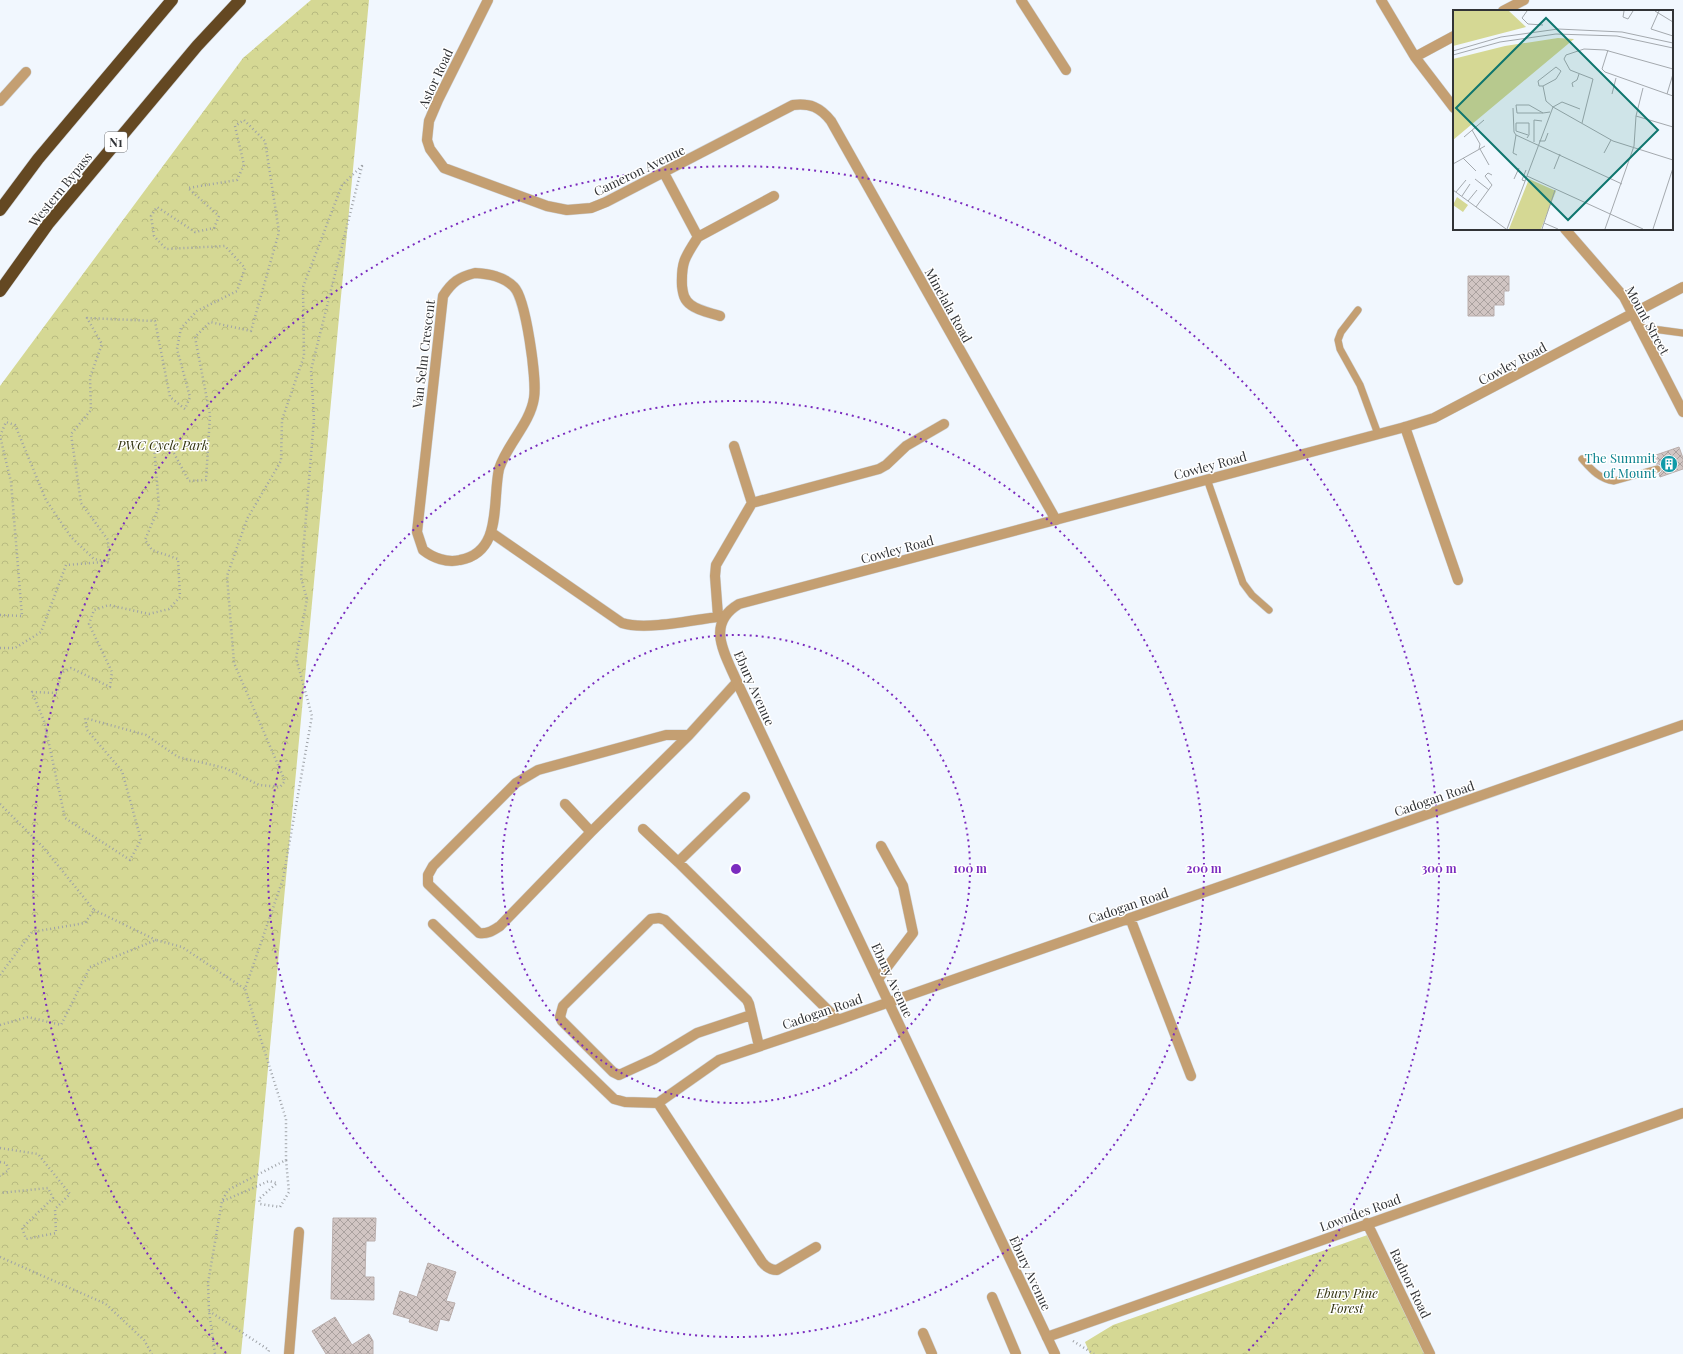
<svg xmlns="http://www.w3.org/2000/svg" width="1683" height="1354" viewBox="0 0 1683 1354" font-family="'Playfair Display',serif">
<style>
.park{fill:url(#park-crowns)}
.building{fill:url(#building-cross-hatch);stroke:#baaeac}
.lines{fill:none;stroke-linecap:round;stroke-linejoin:round}
.service-casing{stroke:#ced4da;stroke-width:8}
.minor-casing{stroke:#ced4da;stroke-width:11}
.tertiary-casing{stroke:#ced4da;stroke-width:11}
.motorway-casing{stroke:#ced4da;stroke-width:13}
.path{stroke:#9ea2a7;stroke-width:2.5;stroke-dasharray:1 3;stroke-linecap:butt}
.service{stroke:#c49f72;stroke-width:7}
.minor{stroke:#c49f72;stroke-width:10}
.tertiary{stroke:#c49f72;stroke-width:10}
.motorway{stroke:#644822;stroke-width:12}
.ring{fill:none;stroke:#7b2cbf;stroke-width:2;stroke-dasharray:2 4}
.labels{text-anchor:middle;dominant-baseline:central;stroke-width:3;stroke-linejoin:round;paint-order:stroke}
.shield{fill:#fff;stroke:#6f7072;stroke-width:1}
.shield-label{font-size:12px;font-weight:bold;fill:#313336}
.street-label{font-size:13px;fill:#313336;stroke:#fff}
.park-label{font-size:13px;font-style:italic;fill:#333410;stroke:#fff}
.culture-label{font-size:13px;fill:#0d838f;stroke:#fff;text-anchor:end}
.inset-road{fill:none;stroke:#a4a9ae;stroke-width:1}
.view{fill:#0f766e;fill-opacity:0.15;stroke:#0f766e;stroke-width:2}
.inset-edge{fill:none;stroke:#313336;stroke-width:2}
.centre{fill:#7b2cbf;stroke:#fff;stroke-width:2}
.ring-label{font-size:12px;text-anchor:middle;font-weight:bold;fill:#7b2cbf;stroke:#fff;stroke-width:3;stroke-linejoin:round;paint-order:stroke}
</style>
<defs>
<pattern id="park-crowns" width="20" height="18" patternUnits="userSpaceOnUse"><rect width="20" height="18" fill="#d5d894"/><path d="M2 6a3 3 0 1 1 6 0M12 15a3 3 0 1 1 6 0" fill="none" stroke="#b7ba80"/></pattern>
<pattern id="building-cross-hatch" width="8" height="8" patternUnits="userSpaceOnUse"><rect width="8" height="8" fill="#d1c5c3"/><path d="M0 0l8 8M0 8l8-8" fill="none" stroke="#aaa19f"/></pattern>
</defs>
<rect width="100%" height="100%" fill="#f1f7fe"/>
<path class="park" d="M311,0h58l-128,1354h-241v-968l243,-328z
M1376,1232l53,122h-339l-5,-12 28,-17z"/>
<path class="building" d="M1468,276h41v15h-5v14h-10v11h-26z
M1679,447l4,11v11l-23,8 -1,-3 3,-3v-4l-3,-3h-3l-3,-8z
M333,1218h43l-1,23h-9l-1,36h9v23l-43,-1z
M428,1263l28,9 -10,29 9,2 -6,18 -9,-2 -3,12 -28,-9 1,-3 -17,-5 7,-23 17,6z
M335,1317l17,28 17,-11 4,7v13h-47l-14,-23z"/>
<g class="lines">
<defs>
<path id="service" d="M1358,310l-17,22 -3,8 2,9 20,36 18,49
M1638,327l45,6
M1582,459c9,10 17,20 32,22l43,-12
M1207,479l36,104 9,12 17,15"/>
<path id="minor" d="M488,0l-50,100 -9,21 -2,19 3,9 14,19 103,38 20,4 24,-2 15,-6 187,-97c17,-2 27,2 38,16l225,399
M1021,0l45,70
M1381,0l34,57 39,51
M1503,11l21,-11
M1415,57l39,-21
M0,101l26,-29
M664,173l34,64c-13,20 -17,25 -16,49 1,8 2,14 9,19 8,6 20,8 29,11
M1565,229l59,68 59,115
M698,237l76,-41
M475,273c14,1 28,3 39,14 12,12 23,93 20,111 -4,26 -27,46 -35,71 -7,32 4,83 -39,91 -13,3 -27,-2 -37,-10l-6,-18 26,-236c9,-14 16,-19 32,-23z
M1405,427l53,153
M734,446l18,57
M492,533l130,90c24,8 76,-4 102,-7
M718,616l-3,-40 1,-11 36,-62 127,-34 7,-4 20,-19 38,-22
M689,735h-23l-128,35 -22,13 -83,83 -5,9v9l51,49c9,1 13,-2 21,-7l91,-94 98,-97 48,-53
M745,797l-67,65 160,158
M565,804l26,28
M643,829l35,33
M1130,918l61,158
M433,924l181,175 11,3 33,1
M878,979l35,-46 -10,-47 -22,-40
M751,1015l-54,18 -43,26 -35,16 -6,-3 -51,-51 -2,-4 3,-11 88,-87 8,-1 6,2 82,80 2,4 10,42
M658,1103l61,-43 119,-40 845,-295
M658,1103l104,159c4,5 8,8 15,8l39,-23
M1367,1223l63,131
M992,1297l24,57
M923,1333l9,21
M1047,1337l636,-224
M289,1354l10,-122"/>
<path id="tertiary" d="M1055,1354l-318,-672c-12,-28 -32,-58 2,-78l666,-177 29,-9 249,-131"/>
<path id="motorway" d="M0,210l38,-51 134,-159
M0,291l48,-67 149,-178 43,-46"/>
</defs>
<use href="#service" class="service-casing"/>
<use href="#minor" class="minor-casing"/>
<use href="#tertiary" class="tertiary-casing"/>
<use href="#motorway" class="motorway-casing"/>
<path class="path" d="M0,615l22,1 -11,-134 -11,-46 6,-14 9,3 31,75 25,37 23,22 15,3 -1,-22 -27,-37 -10,-69 20,-24 -1,-33 12,-33 -15,-26 68,3 15,76 15,12 5,-12 -13,-48 4,-21 16,-17 40,-20 8,-23 -20,-22 -59,3 -12,-13 -3,-20 6,-9 38,25 19,-4 5,-12 -31,-28 49,-8 7,-15 -9,-39 9,-6 21,21 14,91 -28,99 -41,-9 -15,15 15,78 -4,65 -17,1 -19,-35h-16l5,61 -14,33 7,10 26,9 2,38 -11,12 -20,5 -40,-9 -15,5 -5,14 23,48 -2,15 -39,-19 -10,5 -4,20 -25,-1 12,29 21,97 65,42 11,-20 -19,-69 -35,-41 -2,-12 61,17 32,22 47,11 34,17 21,2 5,-6 -51,-118 -7,-87 20,-57 34,-58 1,-41 22,-64 -1,-69 39,-102 20,-19 -51,204 3,49 -13,159 6,21 -11,59 16,58 -29,163 -38,110 41,130v41l-58,30 -6,11 -14,82 1,28 6,43
M0,648h15l26,-16 25,-67 38,-3
M0,804l43,43 51,63 -9,13 -53,9 -32,43
M94,910l62,30
M0,1025l28,-8 33,8 29,-58 66,-27 26,7 63,42
M0,1148l38,6 32,40 -15,15 1,24 -30,6 -4,-11 31,-30 -5,-10 -48,5
M0,1162l6,1 3,7 -9,6
M223,1201l46,-20 8,2 -18,16 1,5 20,3 9,-15 -3,-32
M0,1257l106,47 38,36 8,14
M209,1311l60,39 -1,4
M1073,1341l21,13"/>
<use href="#service" class="service"/>
<use href="#minor" class="minor"/>
<use href="#tertiary" class="tertiary"/>
<use href="#motorway" class="motorway"/>
</g>
<g class="ring">
<circle cx="736" cy="869" r="234"/>
<circle cx="736" cy="869" r="468"/>
<path d="M226 1353A703 703 0 1 1 1246 1353"/>
</g>
<defs>
<symbol id="building-disc" viewBox="-11 -11 22 22"><circle r="9.5" fill="#0f9aa8" stroke="#fff"/><path d="M-4-6H4V6H1V3H-1V6H-4ZM-2.5-4.3h1.7v1.8h-1.7ZM.8-4.3h1.7v1.8H.8ZM-2.5-1h1.7V.8h-1.7ZM.8-1h1.7V.8H.8Z" fill="#fff"/></symbol>
</defs>
<g fill-rule="evenodd">
<use href="#building-disc" x="1659" y="454" width="20" height="20"/>
</g>
<g class="labels">
<rect class="shield" x="105" y="132" width="22" height="20" rx="3"/>
<g class="shield-label">
<text x="116" y="142">N1</text>
</g>
<g class="street-label">
<text transform="translate(435 78) rotate(-65)">Astor Road</text>
<text transform="translate(639 170) rotate(-26)">Cameron Avenue</text>
<text transform="translate(60 189) rotate(-51)">Western Bypass</text>
<text transform="translate(949 305) rotate(61)">Minelala Road</text>
<text transform="translate(1648 320) rotate(61)">Mount Street</text>
<text transform="translate(423 354) rotate(-83)">Van Selm Crescent</text>
<text transform="translate(1512 363) rotate(-28)">Cowley Road</text>
<text transform="translate(1210 465) rotate(-15)">Cowley Road</text>
<text transform="translate(897 549) rotate(-15)">Cowley Road</text>
<text transform="translate(755 688) rotate(66)">Ebury Avenue</text>
<text transform="translate(1434 798) rotate(-19)">Cadogan Road</text>
<text transform="translate(1128 905) rotate(-19)">Cadogan Road</text>
<text transform="translate(893 980) rotate(65)">Ebury Avenue</text>
<text transform="translate(822 1011) rotate(-19)">Cadogan Road</text>
<text transform="translate(1360 1212) rotate(-20)">Lowndes Road</text>
<text transform="translate(1031 1273) rotate(65)">Ebury Avenue</text>
<text transform="translate(1411 1283) rotate(64)">Radnor Road</text>
</g>
<g class="park-label">
<text x="163" y="444">PWC Cycle Park</text>
<text x="1347" y="1292">Ebury Pine<tspan x="1347" dy="15">Forest</tspan></text>
</g>
<g class="culture-label">
<text x="1656" y="457">The Summit<tspan x="1656" dy="15">of Mount</tspan></text>
</g>
</g>
<g transform="translate(1453 10)">
<rect width="220" height="220" fill="#f1f7fe"/>
<path d="M0,1h56l17,16 -73,19zM105,28l16,1 -121,101v-81l52,-13zM76,169l27,12 -15,38h-32zM4,187l11,8 -5,7 -10,-7z" fill="#d5d894"/>
<path class="inset-road" d="M74,1l-5,7 6,6 15,1M171,1l-1,6 5,2 5,-8M202,1l18,11M206,1l-8,18 22,7M155,40l-6,19 3,3 68,24M0,41l48,-14 57,-8 64,3 51,11M0,45l47,-13 56,-8 61,2 56,12M103,57l5,4 -5,8 -13,7h-4l-1,-5zM90,76l3,15 7,6 60,34 60,19M120,77l-1,-4 5,-3 2,-6M159,84l4,-16M214,84l6,-20M100,97l9,-5 18,7M60,98l1,24 2,3 -3,18 4,2M90,103l-14,-8h-13l1,8h26l7,-1M183,106l37,11M129,113l11,-44 -23,-9 -6,-11 2,-4 18,-6 21,1 68,19M19,120l8,14 -1,5M63,125l106,49M11,127l20,-17M74,128l2,-3v-12h-13v8l12,4M86,131h6l3,-8M81,132v-22l8,1M27,139l9,16M151,143l7,-13M10,148l13,13M0,154l32,-18M101,159l6,-15M74,166l116,53M22,169l14,11M61,169l5,-11M72,171l-3,-1 4,-10M0,180l53,39M3,182l10,-12M9,186l8,-12M15,191l9,-11M23,197l16,-22 -7,-9 3,-3 4,2M91,213l14,6M54,219l46,-122M89,219l13,-39M152,219l29,-83 2,-30 7,-28M200,219l20,-61"/>
<path class="view" d="M93,8l112,112 -90,90 -112,-112z"/>
<rect width="220" height="220" class="inset-edge"/>
</g>
<circle cx="736" cy="869" r="6" class="centre"/>
<g class="ring-label">
<text x="970" y="873">100 m</text>
<text x="1204" y="873">200 m</text>
<text x="1439" y="873">300 m</text>
</g>
</svg>
